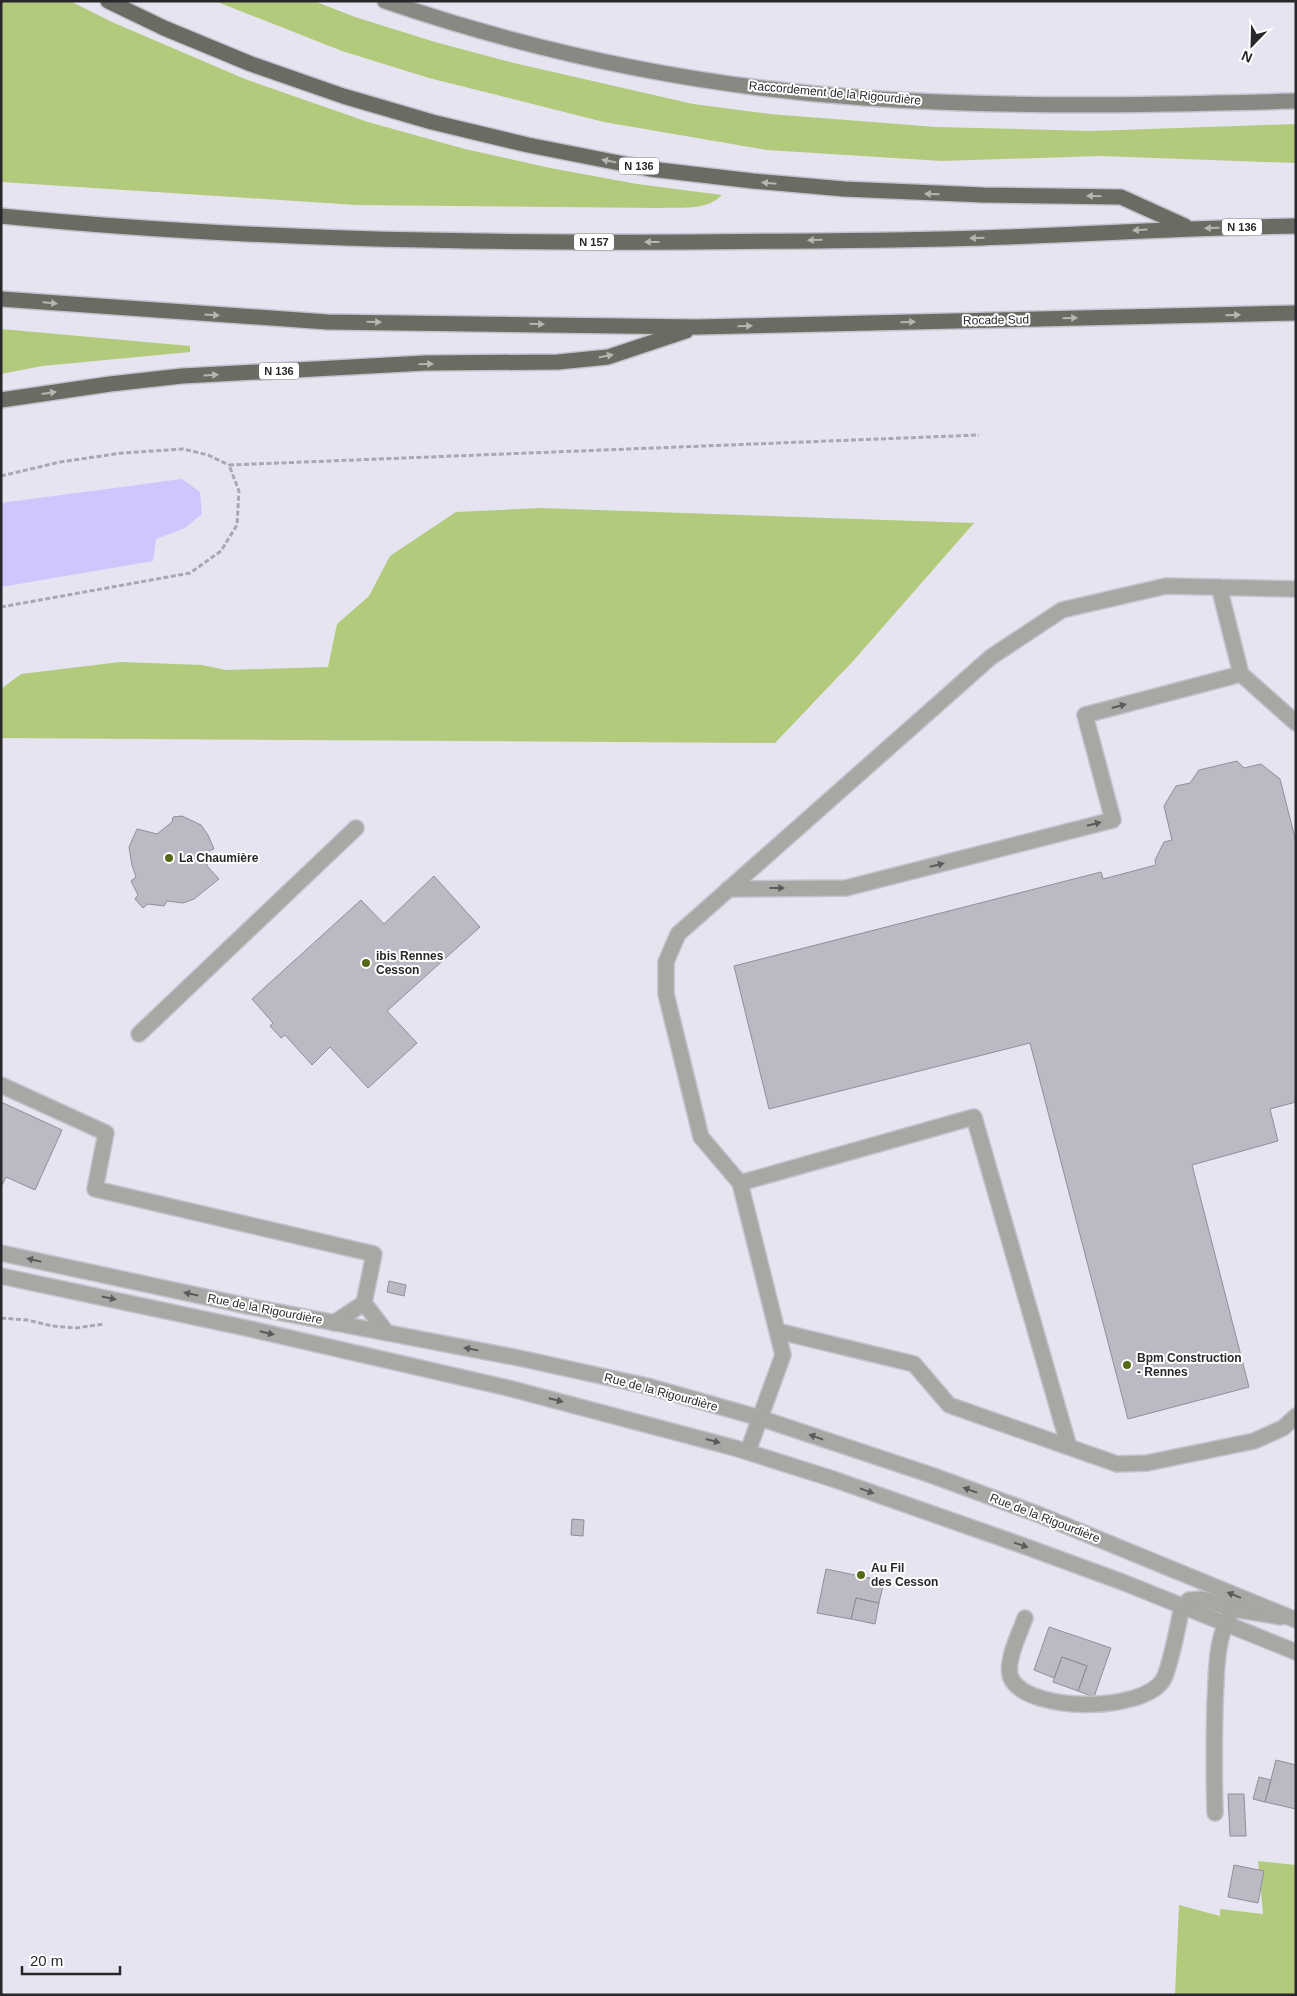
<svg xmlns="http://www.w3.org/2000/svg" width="1297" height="1996" viewBox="0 0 1297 1996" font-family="Helvetica,sans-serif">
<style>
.green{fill:#b2ca7b}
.water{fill:#cec6fd}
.building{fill:#bab9c4;stroke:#8f8e99}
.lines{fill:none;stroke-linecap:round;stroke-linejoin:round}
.service-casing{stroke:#c3c2cd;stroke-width:18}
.tertiary-casing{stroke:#c3c2cd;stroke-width:18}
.secondary-casing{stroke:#c3c2cd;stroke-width:18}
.trunk-casing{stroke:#c3c2cd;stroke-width:18}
.path{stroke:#a9a8b2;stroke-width:3;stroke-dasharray:5 2.5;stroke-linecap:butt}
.service{stroke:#a6a8a3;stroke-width:15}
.tertiary{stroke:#a6a8a3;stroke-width:15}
.secondary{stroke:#878a83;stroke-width:15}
.trunk{stroke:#686c62;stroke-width:15}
.oneway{fill:#b4b6b0}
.oneway2{fill:#5a5b5c}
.poi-dot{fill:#556a17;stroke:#fff;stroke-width:2}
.labels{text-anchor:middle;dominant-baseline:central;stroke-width:4;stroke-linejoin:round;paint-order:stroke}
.shield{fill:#fff;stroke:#68686b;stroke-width:1}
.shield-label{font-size:11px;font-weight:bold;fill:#28272c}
.street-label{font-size:12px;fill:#28272c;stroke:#fff}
.poi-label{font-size:12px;font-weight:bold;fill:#28272c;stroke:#fff;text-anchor:start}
</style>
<rect width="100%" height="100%" fill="#e5e4f0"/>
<path class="green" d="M1,1h69l42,21 133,57 123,43 97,27 85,19 87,16 85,11c-16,16 -41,12 -62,13l-303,-3 -356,-23z
M215,1h99l41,16 80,25 79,21 179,41 77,10 166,13 155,4 205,-7v39l-196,-7 -158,5 -175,-11 -163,-28 -175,-44 -87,-27z
M1,329l189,17v6l-148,14 -41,8z
M540,508l434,15 -120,137 -79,83 -774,-5v-49l20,-15 99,-12 82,3 24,5 102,-3 9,-43 32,-28 21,-40 66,-44z
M1258,1861l38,4v130h-121l4,-90 41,11v-7l43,5z"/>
<path class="water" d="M182,479l18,13 2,22 -17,14 -29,11 -3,22 -152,26v-84z"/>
<path class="building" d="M1237,761l7,7 17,-4 19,15 16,63v260l-26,7 8,32 -86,24 57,222 -121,32 -98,-376 -261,66 -35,-143 367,-94 2,7 53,-14 -1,-5 9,-18 8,-2 -8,-34 12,-20 14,-3 9,-13z
M182,816l19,9 7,10 6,14 -7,3v14l12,13 -25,20 -11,4 -16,-2 -3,5 -16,-2 -5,4 -8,-9 3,-4 -7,-14 5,-4 -4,-12 -3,-18 8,-18 20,5 15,-12 1,-5z
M434,876l46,51 -93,84 30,32 -49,45 -38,-41 -18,18 -27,-30 -4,3 -11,-12 3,-3 -21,-24 109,-99 23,24z
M1,1102l61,28 -27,60 -29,-13 -5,10z
M389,1281l17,4 -2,11 -17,-4z
M572,1519l12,1 -1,16 -12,-1z
M826,1569l58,12 -5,22 -23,-5 -5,21 -34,-6z
M856,1598l23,5 -4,21 -24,-5z
M1049,1627l62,21 -17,49 -16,-6 9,-25 -25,-9 -8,21 -20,-8z
M1062,1657l25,9 -9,25 -25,-9z
M1276,1760l20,5v44l-31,-7z
M1259,1777l12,3 -6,22 -12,-3z
M1228,1794h16l2,42h-16z
M1234,1865l30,6 -6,32 -30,-6z"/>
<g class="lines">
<defs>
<path id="service" d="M1219,587l22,87 55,49
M728,889l118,-1 267,-68 -28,-105 156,-41
M139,1034l217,-206
M1,1085l105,48 -11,56 279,65 -10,49 -30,20
M740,1183l234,-66 95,330
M364,1303l23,30
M777,1331l137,33 35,41 168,59 30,-1 107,-22 29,-13 13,-12
M748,1451l35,-96 -43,-172 -39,-46 -35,-143v-32l12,-28 313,-277 71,-47 104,-24 130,3
M1025,1618c-5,15 -22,47 -13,62 20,33 131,32 151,0 8,-14 15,-56 19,-73l7,-7 14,-1 30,10 48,8
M1215,1813c-1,-37 -1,-74 0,-111 2,-31 0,-62 16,-89"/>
<path id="tertiary" d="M1,1253l251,54 267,51 128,28 113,32 171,57 109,40 256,105
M1,1276l245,52 262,60 227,60 98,31 191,67 101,37 171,69"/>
<path id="secondary" d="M385,1c155,53 317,86 480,97 143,10 287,7 431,3"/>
<path id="trunk" d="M108,1l56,27 87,36 92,32 89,26 96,23 122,24 103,12 91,8 139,6 138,2 64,29
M1,216c229,23 460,27 690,26 97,-1 195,-1 292,-4 105,-4 209,-10 313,-12
M1,299l326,23 370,5 599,-14
M1,400l109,-16 72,-8 243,-13 133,-1 50,-5 78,-26"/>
</defs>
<use href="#service" class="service-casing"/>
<use href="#tertiary" class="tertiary-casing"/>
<use href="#secondary" class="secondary-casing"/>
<use href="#trunk" class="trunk-casing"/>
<path class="path" d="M1,476l59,-14 62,-9 61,-4 25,6 21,10
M1,607l189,-34 31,-22 16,-26 2,-34 -10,-26 750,-30
M1,1318l26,2 25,6 24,2 28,-4"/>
<use href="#service" class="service"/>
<use href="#tertiary" class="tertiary"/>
<use href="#secondary" class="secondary"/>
<use href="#trunk" class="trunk"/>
</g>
<defs><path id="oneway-solid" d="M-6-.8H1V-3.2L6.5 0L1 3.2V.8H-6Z" transform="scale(1.25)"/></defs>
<g class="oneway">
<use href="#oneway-solid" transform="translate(609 161) rotate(-169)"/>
<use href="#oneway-solid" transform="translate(769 183) rotate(-175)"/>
<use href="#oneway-solid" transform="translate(932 194) rotate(-178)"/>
<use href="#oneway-solid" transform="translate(1094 196) rotate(-179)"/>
<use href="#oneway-solid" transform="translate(1212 228) rotate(179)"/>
<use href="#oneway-solid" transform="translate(1140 230) rotate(177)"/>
<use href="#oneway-solid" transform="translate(977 238) rotate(179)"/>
<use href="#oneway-solid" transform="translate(815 240) rotate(179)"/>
<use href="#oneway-solid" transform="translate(652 242) rotate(180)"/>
<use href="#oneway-solid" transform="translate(50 303) rotate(5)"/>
<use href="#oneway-solid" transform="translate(212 315) rotate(3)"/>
<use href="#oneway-solid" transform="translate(1233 315) rotate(-1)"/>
<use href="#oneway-solid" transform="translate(1070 318) rotate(-1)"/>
<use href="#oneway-solid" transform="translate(374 322) rotate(1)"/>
<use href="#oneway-solid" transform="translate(908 322) rotate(-1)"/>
<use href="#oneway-solid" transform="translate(537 324) rotate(1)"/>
<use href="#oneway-solid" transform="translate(745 326) rotate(-1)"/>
<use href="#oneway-solid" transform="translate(606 356) rotate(-11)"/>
<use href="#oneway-solid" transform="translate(426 364) rotate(-2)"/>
<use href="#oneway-solid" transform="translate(211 375) rotate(-3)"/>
<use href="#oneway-solid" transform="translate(49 393) rotate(-8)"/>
</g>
<g class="oneway2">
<use href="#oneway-solid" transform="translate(1119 706) rotate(-15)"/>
<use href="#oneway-solid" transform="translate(1094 824) rotate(-14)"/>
<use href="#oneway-solid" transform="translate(937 865) rotate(-14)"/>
<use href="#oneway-solid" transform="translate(777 888)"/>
<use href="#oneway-solid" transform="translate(34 1260) rotate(-167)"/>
<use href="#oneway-solid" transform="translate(191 1294) rotate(-168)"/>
<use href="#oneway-solid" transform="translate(109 1298) rotate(12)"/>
<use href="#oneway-solid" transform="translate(267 1333) rotate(13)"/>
<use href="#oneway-solid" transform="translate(471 1349) rotate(-169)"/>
<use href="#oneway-solid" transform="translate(556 1400) rotate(14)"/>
<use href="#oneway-solid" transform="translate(816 1437) rotate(-161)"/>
<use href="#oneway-solid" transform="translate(713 1441) rotate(15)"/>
<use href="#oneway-solid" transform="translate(970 1490) rotate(-160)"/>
<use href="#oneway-solid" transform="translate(867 1491) rotate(20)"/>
<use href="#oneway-solid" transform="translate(1021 1545) rotate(19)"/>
<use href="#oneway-solid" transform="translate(1234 1595) rotate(-158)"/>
</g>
<g class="poi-dot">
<circle cx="169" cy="858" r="5"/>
<circle cx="366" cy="963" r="5"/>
<circle cx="1127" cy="1365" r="5"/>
<circle cx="861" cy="1575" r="5"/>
</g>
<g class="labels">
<g class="shield">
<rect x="619" y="157.5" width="40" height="17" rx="4"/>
<rect x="1222" y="218.5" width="40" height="17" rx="4"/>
<rect x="574" y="233.5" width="40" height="17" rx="4"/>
<rect x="259" y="362.5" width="40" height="17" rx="4"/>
</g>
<g class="shield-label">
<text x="639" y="166">N 136</text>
<text x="1242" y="227">N 136</text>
<text x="594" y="242">N 157</text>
<text x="279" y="371">N 136</text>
</g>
<g class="street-label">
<text transform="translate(835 93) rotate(5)">Raccordement de la Rigourdière</text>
<text transform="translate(996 320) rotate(-1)">Rocade Sud</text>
<text transform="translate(265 1309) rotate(11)">Rue de la Rigourdière</text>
<text transform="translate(661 1392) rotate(15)">Rue de la Rigourdière</text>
<text transform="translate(1045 1518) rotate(21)">Rue de la Rigourdière</text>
</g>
<g class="poi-label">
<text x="179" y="858">La Chaumière</text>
<text x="376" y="956">ibis Rennes<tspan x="376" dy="14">Cesson</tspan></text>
<text x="1137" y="1358">Bpm Construction<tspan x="1137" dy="14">- Rennes</tspan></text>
<text x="871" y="1568">Au Fil<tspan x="871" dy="14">des Cesson</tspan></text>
</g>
</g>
<rect width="1297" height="1996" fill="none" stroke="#28272c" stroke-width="5"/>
<g transform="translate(1252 45) rotate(203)" stroke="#ffffff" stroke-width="4" paint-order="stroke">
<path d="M0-4L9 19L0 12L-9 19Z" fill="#28272c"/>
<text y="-8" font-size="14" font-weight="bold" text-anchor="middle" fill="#28272c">N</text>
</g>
<path d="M22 1966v8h98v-8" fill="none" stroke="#28272c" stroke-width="2.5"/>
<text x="30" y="1966" font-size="15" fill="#28272c" stroke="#ffffff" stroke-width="4" paint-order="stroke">20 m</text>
</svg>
